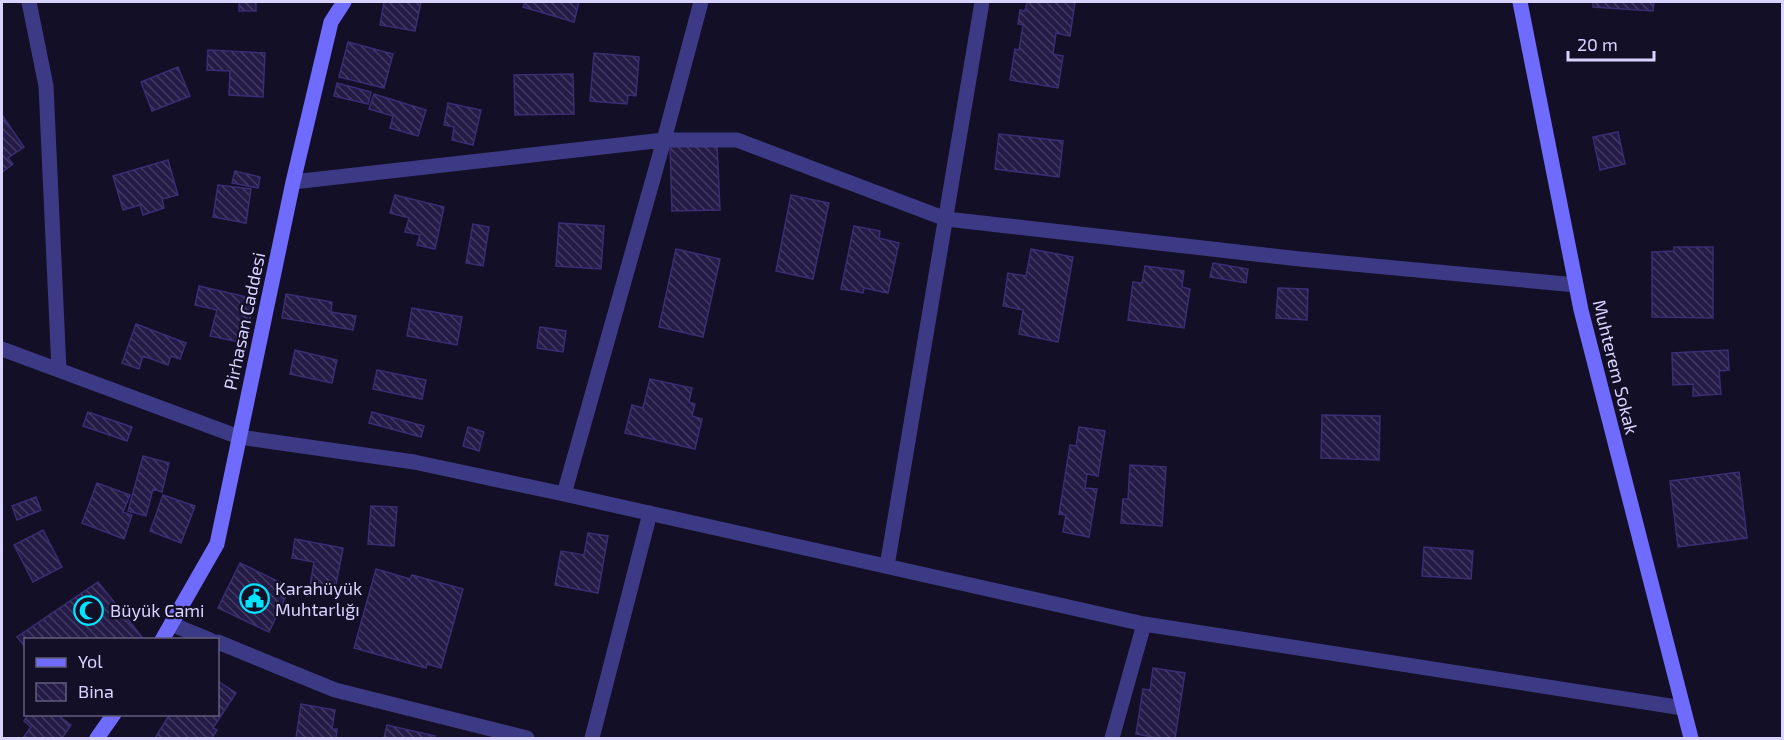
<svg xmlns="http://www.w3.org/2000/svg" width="1784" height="740" viewBox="0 0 1784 740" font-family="'Exo 2',sans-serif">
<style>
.building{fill:url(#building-back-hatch);stroke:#3b2d73;stroke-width:1.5}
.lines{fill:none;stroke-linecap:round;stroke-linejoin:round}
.street{stroke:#3d3a85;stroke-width:15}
.secondary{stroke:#6f6bff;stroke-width:15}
.labels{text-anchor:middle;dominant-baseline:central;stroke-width:4.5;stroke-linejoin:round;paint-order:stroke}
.street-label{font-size:18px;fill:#d9d4ff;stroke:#130f26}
.poi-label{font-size:18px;fill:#d9d4ff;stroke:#130f26;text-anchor:start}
</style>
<defs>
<pattern id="building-back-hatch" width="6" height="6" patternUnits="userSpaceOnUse" patternTransform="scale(1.5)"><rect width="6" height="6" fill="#241b47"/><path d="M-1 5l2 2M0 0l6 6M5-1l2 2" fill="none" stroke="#433b63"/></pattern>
</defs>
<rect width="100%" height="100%" fill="#130f26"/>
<path class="building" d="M239,2h17v9h-17z
M384,2h37l-6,29 -35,-6z
M525,2h54l-5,20 -51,-15z
M1027,2h48l-5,34 -14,-3 -3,21 10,2 -5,32 -48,-8 5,-31 4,1 4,-25 -5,-1 2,-14 5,1z
M1593,2h61l-1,9 -60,-4z
M348,42l45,12 -9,34 -45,-11z
M208,50l57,3 -2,44 -34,-2 1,-24 -23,-1z
M594,53l45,4 -3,39 -8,-1 -1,9 -37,-3z
M178,67l12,29 -38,15 -11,-29z
M573,74l1,40 -59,1 -1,-40z
M337,83l34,9 -3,12 -34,-8z
M374,94l52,16 -8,26 -28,-8 3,-12 -24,-7z
M448,103l33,7 -8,35 -21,-5 2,-13 -10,-2z
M2,115l22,32 -16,11 5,6 -11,8z
M1618,132l7,32 -25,6 -7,-33z
M999,134l64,7 -4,36 -64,-8z
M717,144l3,66 -48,1 -2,-65z
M168,160l10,35 -16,4 2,9 -21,7 -3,-10 -17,5 -10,-34z
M235,171l25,6 -2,11 -26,-5z
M218,185l33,4 -5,34 -33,-6z
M395,195l49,12 -9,42 -18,-4 3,-10 -15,-3 4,-14 -19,-5z
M791,195l38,8 -16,76 -37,-8z
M559,223l45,3 -3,43 -45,-3z
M473,224l16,3 -6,39 -17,-3z
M854,226l26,5 -1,7 20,5 -11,50 -24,-5 -1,5 -22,-4z
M1674,247h39v71l-61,-1v-65l22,-1z
M676,249l44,10 -17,78 -44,-10z
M1031,249l42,8 -15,85 -39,-8 4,-24 -20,-4 5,-33 18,3z
M1213,263l35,6 -2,14 -36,-6z
M1145,266l39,5 -2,16 8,2 -6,39 -56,-8 5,-38 9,1z
M199,286l56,13 -11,44 -34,-7 7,-26 -22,-5z
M1278,288l30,1 -1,31 -31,-2z
M286,294l46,8 -1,10 25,4 -3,14 -71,-12z
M412,308l50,9 -5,28 -50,-9z
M136,324l50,19 -6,16 -9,-3 -3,9 -25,-9 -4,13 -17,-6z
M540,327l26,4 -3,21 -26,-4z
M295,350l42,10 -5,23 -42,-9z
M1728,350l1,20 -10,1 2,23 -28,2v-12l-20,1 -1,-32z
M377,370l49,10 -4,19 -49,-10z
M650,379l42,9 -3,14 6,2 -3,12 10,3 -7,30 -70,-16 7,-28 11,3z
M88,412l44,15 -5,14 -44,-15z
M372,412l52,14 -3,11 -52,-14z
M1322,415l58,1 -1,44 -58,-2z
M468,427l16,5 -5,19 -16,-5z
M1079,427l26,4 -7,45 -11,-2 -2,14 12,1 -8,48 -26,-5 3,-17 -7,-1 11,-69 6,1z
M143,456l26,7 -7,29 -9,-3 -7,27 -18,-5z
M1130,465l36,2 -4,59 -41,-3 2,-24h5z
M1739,472l8,66 -69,9 -8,-66z
M97,483l33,12 -7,17 9,3 -8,24 -42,-16z
M163,495l32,11 -14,37 -31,-12z
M36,497l5,13 -24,10 -5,-14z
M371,506l26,1 -3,39 -26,-2z
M43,530l19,37 -29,15 -19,-37z
M588,533l20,3 -10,57 -43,-8 6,-34 23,4z
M295,539l48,9 -8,42 -25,-4 4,-24 -22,-4z
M1424,547l49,4 -2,28 -49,-3z
M240,563l50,24 -21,45 -51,-24z
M376,569l34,10 2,-4 51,14 -22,79 -14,-4 -1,4 -72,-20z
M98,582l44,55 -3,3h-113v8l-9,-11z
M1153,668l32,5 -10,65h-18l-21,-4 7,-45 7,1z
M218,681l18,12 -23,35 4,2 -5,8 -5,-1 -1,1h-51l15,-24h48z
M301,704l34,6 -3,19h5l-1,9h-40z
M28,714h28l15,11 -9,13h-39l8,-11 -7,-6z
M387,725l48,11 -1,2h-50z"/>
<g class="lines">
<path class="street" d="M29,2l17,84 13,284
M293,182l371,-42h73l209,79 354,40 276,26
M2,349l237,88 175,25 150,32 580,130 539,84
M564,494l100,-354 37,-138
M887,566l95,-564
M171,624l39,16
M218,642l117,48 192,48
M592,738l58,-225
M1112,738l32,-114"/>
<path class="secondary" d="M1520,2l61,308 110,428
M162,640l55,-96 76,-362 38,-160 13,-20
M97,738l17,-24"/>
</g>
<defs>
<symbol id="civic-ring" viewBox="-11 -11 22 22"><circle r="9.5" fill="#130f26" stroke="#00e5ff" stroke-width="1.5"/><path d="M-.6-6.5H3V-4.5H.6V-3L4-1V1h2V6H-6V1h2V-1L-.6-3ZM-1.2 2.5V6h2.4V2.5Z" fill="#00e5ff"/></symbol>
<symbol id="mosque-ring" viewBox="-11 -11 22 22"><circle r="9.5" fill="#130f26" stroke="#00e5ff" stroke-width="1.5"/><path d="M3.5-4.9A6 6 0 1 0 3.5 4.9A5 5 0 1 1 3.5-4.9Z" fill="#00e5ff"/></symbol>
</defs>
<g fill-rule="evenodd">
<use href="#civic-ring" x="238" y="582" width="33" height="33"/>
<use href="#mosque-ring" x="72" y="594" width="33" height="33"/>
</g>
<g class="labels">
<g class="street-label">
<text transform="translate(244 321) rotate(-78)">Pirhasan Caddesi</text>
<text transform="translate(1616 367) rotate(76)">Muhterem Sokak</text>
</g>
<g class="poi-label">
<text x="275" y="588">Karahüyük<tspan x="275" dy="21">Muhtarlığı</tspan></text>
<text x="110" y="610">Büyük Cami</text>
</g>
</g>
<rect width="1784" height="740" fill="none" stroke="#d9d4ff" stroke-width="6"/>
<rect x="24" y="638" width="195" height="78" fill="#130f26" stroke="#625e7d" stroke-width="1.5"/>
<rect x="36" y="658" width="30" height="9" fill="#6f6bff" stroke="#625e7d" stroke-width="1.5"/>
<text x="78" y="668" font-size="18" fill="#d9d4ff">Yol</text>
<rect x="36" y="683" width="30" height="18" fill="url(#building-back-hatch)" stroke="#625e7d" stroke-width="1.5"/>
<text x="78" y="698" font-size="18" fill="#d9d4ff">Bina</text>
<path d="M1568 51v9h86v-9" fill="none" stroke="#d9d4ff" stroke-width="3"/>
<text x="1577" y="51" font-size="18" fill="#d9d4ff" stroke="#130f26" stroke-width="4.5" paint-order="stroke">20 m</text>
</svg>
